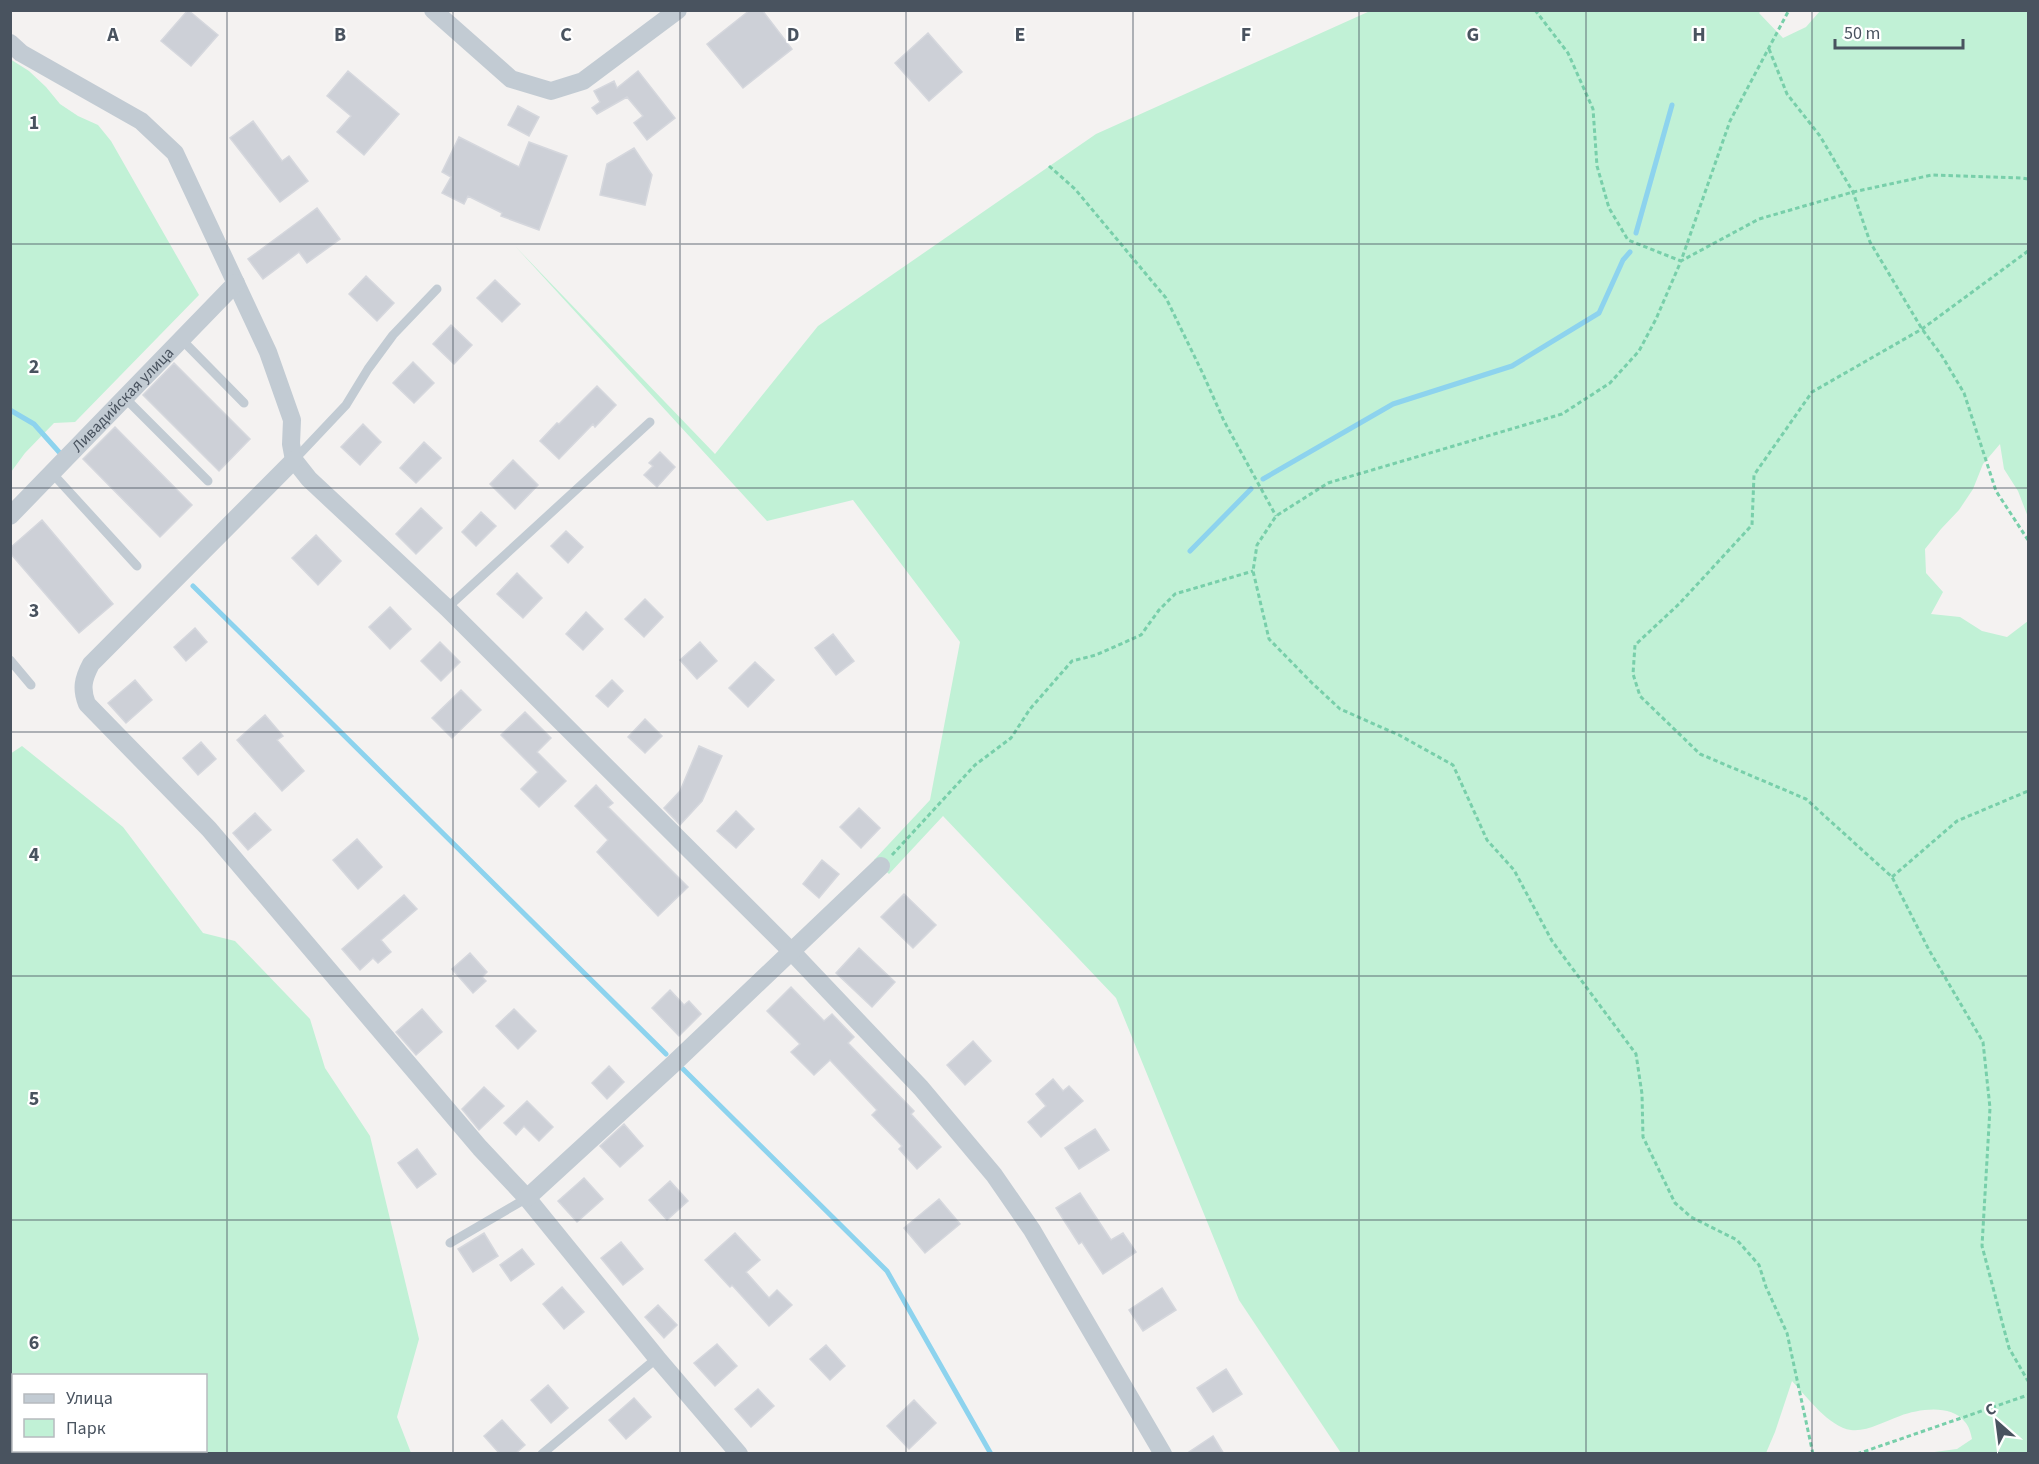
<svg xmlns="http://www.w3.org/2000/svg" width="2039" height="1464" viewBox="0 0 2039 1464" font-family="'Source Sans 3',sans-serif">
<style>
.green{fill:#c1f1d6;fill-rule:evenodd}
.lines{fill:none;stroke-linecap:round;stroke-linejoin:round}
.stream{stroke:#8dd3ee;stroke-width:5}
.building{fill:#cdd0d7;stroke:#d5d7dd;stroke-width:1.5}
.path{stroke:#78cfaa;stroke-width:3;stroke-dasharray:4.5 3;stroke-linecap:butt}
.service{stroke:#c2cbd3;stroke-width:9}
.minor{stroke:#c2cbd3;stroke-width:18}
.grid{fill:none;stroke:#49535f;stroke-width:1.5;stroke-opacity:0.55}
.labels{text-anchor:middle;dominant-baseline:central;stroke-width:4.5;stroke-linejoin:round;paint-order:stroke}
.street-label{font-size:16px;fill:#49535f;stroke:#fff}
.grid-label{font-size:20px;text-anchor:middle;font-weight:bold;fill:#49535f;stroke:#fff;stroke-width:4.5;stroke-linejoin:round;paint-order:stroke}
</style>
<rect width="100%" height="100%" fill="#f4f2f1"/>
<path class="green" d="M1370,11h391l-2,2 24,25 23,-11 14,-16h208v506l-10,-26 -14,-22 -4,-25 -17,20 -10,25 -14,21 -18,19 -16,20 1,24 17,19 -12,22 29,3 22,14 25,6 21,-16v832h-101l30,-4 15,-10c-1,-5 -3,-13 -7,-17 -14,-18 -46,-13 -65,-6 -15,5 -33,16 -49,14 -22,-3 -44,-33 -59,-49l-17,51 -9,21h-425l-102,-153 -123,-302 -173,-182 -54,58 -15,-14 56,-60 30,-158 -107,-142 -86,21 -252,-275 200,208 103,-128 278,-192z
M10,59l19,12 17,16 14,17 18,12 20,9 13,16 88,154 -121,124 -3,3 -21,1 -29,30 -14,19z
M22,746l101,81 80,106 32,8 75,78 15,49 45,68 49,203 -22,78 14,36h-400l-1,-699zM14,1376h192v74h-192z"/>
<g class="lines">
<path class="stream" d="M1636,233l36,-128
M10,410l24,14 25,28
M1263,479l130,-75 119,-38 87,-53 24,-53 7,-8
M1190,551l61,-62
M193,586l473,468
M683,1069l204,202 104,183"/>
</g>
<path class="building" d="M188,10l30,25 -27,31 -30,-25z
M750,10h12l30,39 -49,39 -36,-44z
M928,33l34,39 -33,29 -34,-38z
M348,71l51,43 -35,41 -27,-23 14,-16 -24,-20z
M638,71l37,47 -28,22 -13,-17 9,-7 -16,-19 -30,17 -5,-6 8,-6 -6,-11 20,-10 3,7z
M518,106l21,11 -10,19 -21,-11z
M253,121l29,40 7,-5 19,25 -28,21 -50,-64z
M459,137l60,30 10,-25 38,14 -28,74 -38,-14 1,-3 -34,-17 -4,8 -22,-11 9,-16 -9,-5z
M634,148l18,27 -7,30 -45,-10 7,-31z
M317,208l23,31 -33,24 -8,-11 -36,27 -15,-20z
M366,276l28,27 -17,18 -28,-27z
M495,280l25,24 -18,18 -25,-24z
M451,325l21,20 -18,19 -21,-20z
M413,362l21,21 -20,20 -21,-20z
M174,363l76,76 -31,32 -76,-76z
M597,386l19,19 -21,22 -2,-3 -34,35 -19,-18 17,-18 2,1z
M363,424l18,18 -21,23 -19,-18z
M115,427l77,78 -32,32 -77,-78z
M424,442l17,16 -25,25 -16,-15z
M660,452l15,15 -18,20 -13,-12 9,-9 -4,-3z
M513,460l25,25 -23,24 -25,-25z
M421,508l21,20 -26,26 -20,-20z
M481,512l15,14 -20,20 -14,-14z
M42,520l71,84 -34,29 -69,-80v-5z
M566,531l17,16 -15,16 -17,-17z
M316,535l25,26 -23,24 -26,-27z
M517,573l25,25 -19,20 -26,-24z
M645,599l18,18 -19,20 -19,-18z
M390,607l21,22 -21,20 -21,-22z
M586,612l17,17 -20,21 -17,-16z
M195,628l12,14 -21,19 -12,-14z
M833,634l21,27 -18,14 -21,-27z
M440,642l20,20 -19,19 -20,-20z
M700,642l17,19 -20,18 -17,-19z
M755,662l19,18 -26,27 -19,-19z
M135,680l17,20 -26,23 -18,-20z
M612,680l11,11 -15,16 -12,-11z
M461,690l20,20 -29,28 -20,-20z
M525,712l26,26 -14,14 29,29 -27,26 -18,-18 17,-17 -37,-37z
M265,715l18,21 -6,4 27,31 -22,20 -45,-51z
M645,719l17,17 -17,17 -17,-16z
M201,742l15,17 -18,16 -15,-17z
M699,746l23,10 -20,45 -22,24 -16,-17 16,-17z
M596,785l17,18 -5,4 80,80 -30,29 -61,-64 11,-12 -33,-34z
M859,808l21,20 -19,20 -21,-21z
M736,811l18,18 -18,19 -19,-17z
M255,813l16,17 -23,20 -15,-17z
M357,839l25,28 -24,22 -25,-29z
M822,860l17,14 -20,24 -16,-14z
M904,894l32,31 -23,23 -32,-31z
M404,895l13,14 -36,31 10,12 -13,11 -5,-5 -13,12 -18,-21z
M859,948l36,34 -23,25 -36,-34z
M470,953l17,19 -5,5 4,4 -13,12 -21,-24z
M791,987l33,34 8,-7 22,23 -6,6 66,68 -3,3 30,33 -24,22 -18,-20 3,-3 -30,-31 5,-5 -47,-50 -16,15 -23,-23 9,-8 -33,-33z
M670,990l14,15 5,-4 12,13 -22,22 -27,-28z
M422,1009l20,23 -26,23 -20,-23z
M514,1009l22,22 -18,18 -22,-23z
M973,1041l18,20 -26,24 -18,-20z
M609,1066l15,16 -17,17 -15,-16z
M1053,1079l10,12 6,-5 14,15 -42,36 -13,-15 18,-16 -10,-12z
M484,1087l20,19 -25,24 -17,-21z
M527,1101l26,26 -14,14 -15,-15 -8,9 -12,-12z
M624,1124l19,22 -23,21 -20,-21z
M1095,1129l14,21 -30,19 -14,-21z
M417,1149l19,25 -19,14 -19,-25z
M584,1178l19,21 -26,23 -19,-21z
M670,1181l18,20 -21,19 -18,-20z
M1080,1193l31,47 12,-7 13,19 -33,22 -21,-32 -3,2 -23,-36z
M939,1199l21,25 -35,29 -21,-25z
M484,1233l14,23 -25,16 -15,-23z
M735,1233l25,27 -14,12 23,26 8,-8 15,15 -23,21 -37,-41 -2,2 -25,-27z
M621,1242l22,27 -20,16 -22,-27z
M522,1249l12,15 -23,17 -11,-16z
M562,1287l22,25 -20,17 -21,-25z
M1162,1288l14,22 -33,21 -14,-21z
M658,1305l19,20 -13,13 -19,-21z
M717,1344l20,22 -22,20 -21,-23z
M826,1345l19,21 -15,14 -20,-21z
M1226,1369l16,25 -29,18 -16,-24z
M548,1385l20,23 -17,15 -20,-23z
M758,1389l16,17 -23,21 -16,-18z
M634,1398l17,19 -25,22 -17,-19z
M914,1400l22,23 -27,26 -22,-23z
M502,1420l23,25 -10,9h-15l-16,-18z
M1213,1436l11,18h-38z"/>
<g class="lines">
<path class="path" d="M1535,10l33,43 25,56 4,57 12,42 19,32 53,21 49,-140 59,-111
M1769,49l18,45 33,42 33,56 17,50 52,87 20,27 22,37 32,98 32,49
M1049,166l26,23 91,109 37,76 21,47 52,95
M2028,251l-106,78 -110,63 -58,83 -2,50 -73,79 -44,41 -2,29 7,22 60,58 106,45 86,78 37,73 54,92 7,66 -8,138 27,102 19,33
M892,855l83,-90 36,-27 19,-29 42,-48 24,-6 45,-20 18,-25 16,-16 78,-23
M1892,877l65,-56 71,-30
M1813,1454l-26,-121 -21,-46 -7,-22 -22,-25 -46,-23 -16,-14 -32,-66 -1,-43 -6,-40 -84,-113 -38,-71 -27,-30 -34,-75 -54,-30 -59,-26 -29,-27 -42,-43 -16,-68 4,-26 19,-29 52,-33 234,-69 48,-31 29,-32 17,-32 25,-58 78,-42 94,-27 79,-17 90,3 6,1
M1857,1454l171,-59"/>
<path class="service" d="M182,340l62,63
M125,398l83,83
M295,459l51,-54 22,-36 25,-34 44,-46
M52,473l85,93
M447,608l203,-186
M10,660l21,25
M450,1243l77,-45
M542,1454l115,-96"/>
<g class="minor">
<path d="M433,10l78,69 40,12 32,-10 95,-71"/>
<path d="M10,43l11,10 120,68 34,32 93,199 24,68 -1,24 3,16 15,19 138,129 344,343 130,137 73,87 38,55 131,224"/>
<path d="M294,460l-203,204c-8,15 -10,25 -4,40l122,125 271,319 47,50 130,160 82,96"/>
<path id="s1" d="M10,516l226,-233"/>
<path d="M527,1198l144,-132 210,-200"/>
</g>
</g>
<path class="grid" d="M227,10v1444M453,10v1444M680,10v1444M906,10v1444M1133,10v1444M1359,10v1444M1586,10v1444M1812,10v1444M10,244h2018M10,488h2018M10,732h2018M10,976h2018M10,1220h2018"/>
<g class="labels">
<g class="street-label">
<text stroke="none"><textPath href="#s1" startOffset="162">Ливадийская улица</textPath></text>
</g>
</g>
<g class="grid-label">
<text x="113" y="41">A</text>
<text x="340" y="41">B</text>
<text x="566" y="41">C</text>
<text x="793" y="41">D</text>
<text x="1020" y="41">E</text>
<text x="1246" y="41">F</text>
<text x="1473" y="41">G</text>
<text x="1699" y="41">H</text>
<text x="34" y="129">1</text>
<text x="34" y="373">2</text>
<text x="34" y="617">3</text>
<text x="34" y="861">4</text>
<text x="34" y="1105">5</text>
<text x="34" y="1349">6</text>
</g>
<rect width="2039" height="1464" fill="none" stroke="#49535f" stroke-width="24"/>
<rect x="12" y="1374" width="195" height="78" fill="#ffffff" stroke="#b6babf" stroke-width="1.5"/>
<rect x="24" y="1394" width="30" height="9" fill="#c2cbd3" stroke="#b6babf" stroke-width="1.5"/>
<text x="66" y="1404" font-size="18" fill="#49535f">Улица</text>
<rect x="24" y="1419" width="30" height="18" fill="#c1f1d6" stroke="#b6babf" stroke-width="1.5"/>
<text x="66" y="1434" font-size="18" fill="#49535f">Парк</text>
<g transform="translate(1997 1422) rotate(332)" stroke="#ffffff" stroke-width="4.5" paint-order="stroke">
<path d="M0-4.5L10 22L0 15L-10 22Z" fill="#49535f"/>
<text y="-9" font-size="16" font-weight="bold" text-anchor="middle" fill="#49535f">С</text>
</g>
<path d="M1835 39v9h128v-9" fill="none" stroke="#49535f" stroke-width="3"/>
<text x="1844" y="39" font-size="18" fill="#49535f" stroke="#ffffff" stroke-width="4.5" paint-order="stroke">50 m</text>
</svg>
